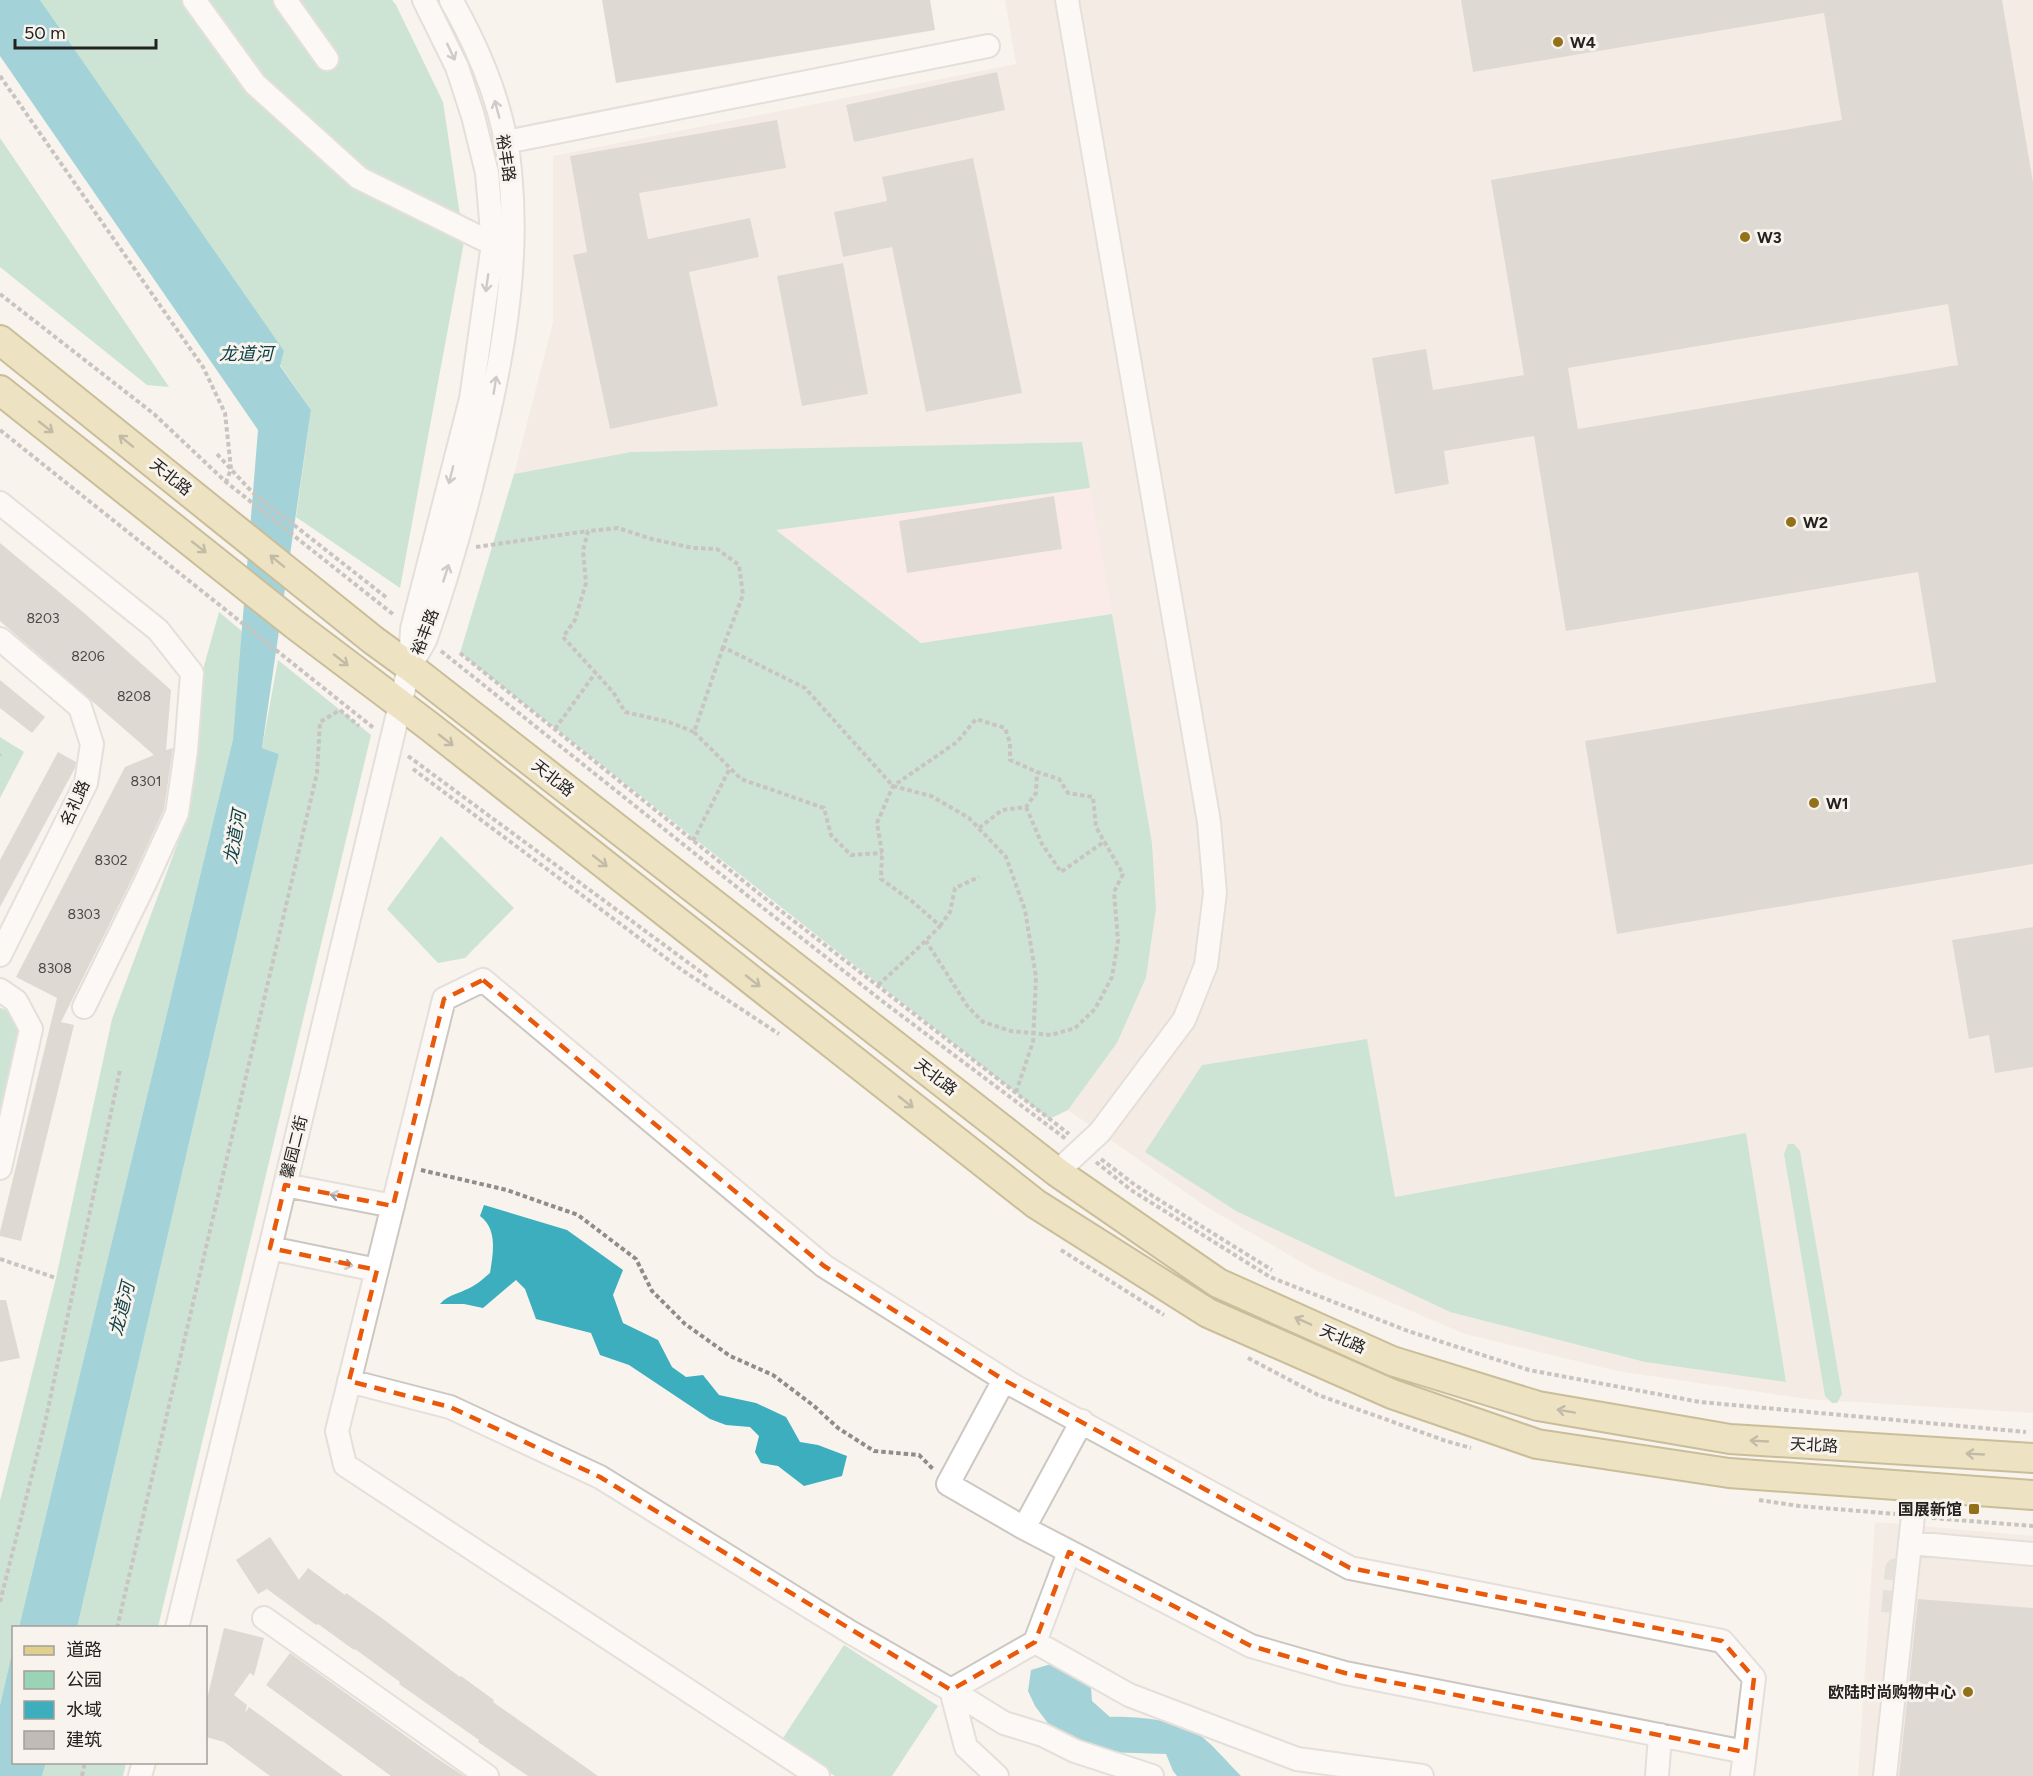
<svg xmlns="http://www.w3.org/2000/svg" width="2033" height="1776" viewBox="0 0 2033 1776" font-family="Figtree,'Noto Sans SC',sans-serif">
<style>
.built{fill:#f0e5d9}
.industrial{fill:#fee3e2}
.green{fill:#9ad3b5}
.water{fill:#3caebe}
.building{fill:#c0bbb5;fill-rule:evenodd}
.lines{fill:none;stroke-linecap:round;stroke-linejoin:round}
.minor-tunnel{stroke:#cec9c4;stroke-width:22;stroke-dasharray:22 11;stroke-linecap:butt}
.minor-casing{stroke:#cdc7c1;stroke-width:26}
.major-casing{stroke:#927e35;stroke-width:32}
.path{stroke:#908d89;stroke-width:4;stroke-dasharray:4.5 3;stroke-linecap:butt}
.minor{stroke:#fff;stroke-width:22}
.major{stroke:#e1cf8c;stroke-width:28}
.oneway{stroke:#9c9c9b}
.oneway2{stroke:#827856}
.marked{fill:none;stroke:#e8590c;stroke-width:4.5;stroke-dasharray:12 8;stroke-linejoin:round}
.poi-dot{fill:#937118;stroke:#f8f3ed;stroke-width:2}
.labels{text-anchor:middle;dominant-baseline:central;stroke-width:6;stroke-linejoin:round;paint-order:stroke}
.number-label{font-size:14px;fill:#4b4845}
.poi-label{font-size:16px;font-weight:bold;fill:#242220;stroke:#f8f3ed;text-anchor:start}
.street-label{font-size:16px;fill:#242220;stroke:#f8f3ed}
.water-label{font-size:18px;font-style:italic;fill:#0a3e45;stroke:#f8f3ed}
</style>
<rect width="100%" height="100%" fill="#f8f3ed"/>
<path class="built" d="M1005,0h1028v1413l-226,-14 -190,-28 -152,-37 -150,-64 -110,-64 -137,-96 49,-67 29,-64 10,-70 -74,-467 -451,10 -117,22 39,-152v-166l463,-92z
M1875,1522l158,14v240h-175z"/>
<path class="industrial" d="M1090,488l22,126 -191,29 -146,-113z"/>
<path class="green" d="M40,0h352l4,5 47,97 21,140 -64,346 -104,-71 15,-107 -31,-45z
M0,138l169,249 -22,-2 -147,-118z
M1082,442l8,46 -314,42 145,113 191,-29 40,229 4,66 -10,69 -29,65 -49,67 -19,9 -589,-466 54,-179 117,-22z
M219,612l24,20 -10,107 -214,888 -5,1 -1,21 -13,56v-204l56,-223 56,-259 68,-182 24,-171z
M278,660l93,75 -213,892 -81,1 202,-874 -17,-6z
M0,737l24,15 -24,46z
M441,836l73,72 -49,50 -27,5 -51,-54z
M0,1008c11,2 16,12 19,22l-19,79z
M1367,1039l28,158 351,-64 40,249 -141,-20 -195,-50 -214,-101 -91,-59 57,-87z
M1788,1144h6l6,7 42,243 -5,9h-5l-7,-7 -41,-242z
M844,1645l94,61 -46,70h-57l-54,-35z
M46,1763h80l-3,13h-81z"/>
<path class="water" d="M0,0h40l244,351 -4,15 31,44 -49,338 17,6 -202,874 -58,-1 214,-888 25,-309 -258,-374z
M484,1205l83,25 56,40 -10,25 10,28 35,17 14,27 14,10 17,-2 16,20 37,8 30,14 14,25 18,3 29,11 -5,20 -38,10 -26,-20 -17,-3 -6,-11 4,-16 -9,-9 -24,-2 -16,-6 -81,-54 -29,-10 -9,-22 -55,-14 -11,-30 -9,-9 -33,28 -19,-4h-24c8,-9 15,-9 25,-14 10,-4 17,-10 25,-17 3,-19 8,-44 -10,-57z
M13,1649l1,113 32,1 -4,13h-42v-71z
M1051,1664l27,11 13,13 1,13 18,16c20,-1 67,3 83,13 18,12 33,31 48,46h-64l-4,-5 -7,-17 -63,-2 -50,-22 -18,-24 -7,-15 3,-21z"/>
<path class="building" d="M602,0h328l5,30 -319,53z
M1461,0h541l31,182v682l-416,70 -32,-193 351,-59 -18,-110 -352,59 -32,-195 -90,15 5,33 -54,10 -23,-136 54,-9 7,41 91,-15 -33,-195 351,-60 -18,-107 -351,59zM1948,304l10,61 -380,64 -10,-61z
M997,72l8,38 -151,32 -8,-37z
M777,120l9,48 -147,25 9,46 102,-21 9,39 -70,15 29,134 -108,23 -37,-174 14,-3 -17,-96z
M973,158l49,235 -96,19 -34,-165 -49,10 -9,-45 53,-11 -5,-24z
M843,263l25,131 -66,12 -25,-130z
M1054,496l8,53 -155,24 -8,-52z
M0,543l83,69 88,78 -5,60 7,-2 -9,61 -31,68 -72,145 13,3 -53,216 -21,-5v-4l57,-234 -41,-21 109,-210 29,-12 -154,-134z
M0,680l45,37 -13,16 -32,-25z
M58,752l18,10 -1,6 -75,139v-47z
M2033,927v140l-38,6 -6,-38 -20,4 -17,-99z
M0,1300h6l14,58 -20,4z
M270,1537l29,43 9,-12 37,27 1,-2 37,26 77,58 1,-1 33,24 -1,2 105,74h-70l-50,-34 1,-2 -80,-56 1,-2 -45,-33 -1,1 -36,-26 -2,1 -49,-36 -9,5 -22,-34z
M1918,1599l115,9v168h-134z
M224,1628l40,10 -10,38 -4,-3 -16,22 13,10 -2,8 4,-6 94,69h-73l-46,-34 -18,-5v-42h2z
M290,1653l145,104 29,19h-73l-125,-91z"/>
<g class="lines">
<path class="minor-tunnel" d="M1892,1613l4,-44h11"/>
<defs>
<path id="minor" d="M194,0l61,84 104,94 134,66
M285,0l42,59
M506,142l482,-96
M0,503l158,127 34,43 -6,78 -9,62 -32,70 -61,124
M0,639l80,68 12,37 -6,39 -86,172
M411,647l1,-18 59,-230 22,-155 -6,-71 -14,-57 -16,-49 -33,-67
M0,990l16,11 15,28 -31,139
M1057,1172l43,-40 84,-112 22,-55 9,-72 -6,-71 -142,-822
M285,1185l108,21
M270,1248l107,22
M1004,1380l-56,104 76,44 227,118 94,27 400,79
M349,1381l101,26 150,70 250,155 101,58 15,57 31,29
M1024,1528l58,-107
M1910,1543l123,11
M1069,1552l-34,90 -84,48 53,33 39,12 32,16 77,25
M264,1618l223,158
M177,1628l93,-380 130,-543c3,-13 6,-27 11,-39 4,-10 11,-19 15,-28 20,-57 37,-116 51,-175 24,-95 43,-194 33,-292 -5,-59 -30,-120 -59,-171
M1035,1642l94,53 168,64 125,17
M140,1776l4,-14
M818,1776l-473,-311 -8,-34 107,-432 39,-19 341,286 192,121 334,181 372,73 32,37 -12,98
M1657,1776l3,-41
M1885,1776l31,-288"/>
<path id="major" d="M0,340l373,300 37,27 647,505 161,111 174,78 146,45 192,33 303,19
M0,390l294,234 135,102 607,478 172,109 184,81 145,50 192,29 304,22"/>
</defs>
<use href="#minor" class="minor-casing"/>
<use href="#major" class="major-casing"/>
<path class="path" d="M0,76l203,291 22,46 6,56 -5,13
M0,294l154,120 72,68 168,133
M0,430l375,299
M217,454l35,38 135,106
M476,547l112,-16
M723,647l-29,85 -25,-10 -44,-10 -12,-20 -50,-55 12,-17 11,-37 -3,-32 5,-20 30,-3 34,11 41,9 24,1 22,16 4,30 -20,52 82,41 88,98 38,10 38,22 37,39 19,53 11,67 -3,65 -17,50
M441,651l317,253 128,100 180,135
M460,653l312,251 297,230
M555,729l41,-57
M694,732l47,47 83,29 7,27 20,20 31,-2
M0,755l1,-1
M408,756l301,222
M413,769l269,201 97,64
M1026,807l16,37 19,28 44,-31
M979,828l23,-18 24,-3 10,-14 1,-21
M693,841l37,-73
M940,926l10,-14 5,-24 24,-11
M878,985c21,-19 42,-38 62,-59l-27,-24 -32,-23 1,-26 -5,-30 16,-37 64,-44 19,-23 29,9 5,15v17l27,12 22,7 9,14 25,4 3,30 27,47 -9,18 4,49 -6,36 -17,32 -20,19 -24,7 -40,-4 -28,-9 -15,-15 -42,-66
M1101,1159l34,26 137,85
M1096,1162l35,28 139,87 138,54 121,39 171,32 326,30
M421,1170l86,20 71,25 58,44 16,32 33,33 45,32 43,19 41,31 24,22 36,23 45,4 15,15
M1061,1250l103,65
M0,1259l56,19
M1248,1358l70,37 128,46 25,7
M1759,1500l40,6 96,8
M1932,1518l101,8
M0,1602l45,-179 75,-353
M117,1628l200,-855 3,-51 20,-12 19,16
M82,1776l3,-14"/>
<use href="#minor" class="minor"/>
<use href="#major" class="major"/>
</g>
<defs><path id="oneway-shaft" d="M-6 0H5M1.5-3L5.5 0L1.5 3" fill="none" stroke-width="1.6" stroke-linecap="round" stroke-linejoin="round" transform="scale(1.5)"/></defs>
<g class="oneway">
<use href="#oneway-shaft" transform="translate(451 52) rotate(65)"/>
<use href="#oneway-shaft" transform="translate(497 109) rotate(-105)"/>
<use href="#oneway-shaft" transform="translate(487 283) rotate(98)"/>
<use href="#oneway-shaft" transform="translate(495 385) rotate(-81)"/>
<use href="#oneway-shaft" transform="translate(451 475) rotate(104)"/>
<use href="#oneway-shaft" transform="translate(446 573) rotate(-72)"/>
<use href="#oneway-shaft" transform="translate(339 1196) rotate(-169)"/>
<use href="#oneway-shaft" transform="translate(344 1264) rotate(12)"/>
</g>
<g class="oneway2">
<use href="#oneway-shaft" transform="translate(46 427) rotate(38)"/>
<use href="#oneway-shaft" transform="translate(126 441) rotate(-141)"/>
<use href="#oneway-shaft" transform="translate(199 547) rotate(38)"/>
<use href="#oneway-shaft" transform="translate(277 561) rotate(-141)"/>
<use href="#oneway-shaft" transform="translate(341 660) rotate(38)"/>
<use href="#oneway-shaft" transform="translate(446 740) rotate(38)"/>
<use href="#oneway-shaft" transform="translate(600 861) rotate(38)"/>
<use href="#oneway-shaft" transform="translate(753 981) rotate(38)"/>
<use href="#oneway-shaft" transform="translate(906 1102) rotate(38)"/>
<use href="#oneway-shaft" transform="translate(1303 1321) rotate(-156)"/>
<use href="#oneway-shaft" transform="translate(1566 1411) rotate(-170)"/>
<use href="#oneway-shaft" transform="translate(1759 1441) rotate(-177)"/>
<use href="#oneway-shaft" transform="translate(1975 1454) rotate(-177)"/>
</g>
<path d="M0 0H2033V1776H0ZM483,980l341,286 180,114 346,188 372,73 32,37 -9,74 -400,-79 -94,-27 -182,-94 -34,90 -84,48 -351,-213 -150,-70 -101,-26 28,-111 -107,-22 15,-63 108,21 51,-207z" fill="#f8f3ed" fill-opacity=".55" fill-rule="evenodd"/>
<path class="marked" d="M483,980l341,286 180,114 346,188 372,73 32,37 -9,74 -400,-79 -94,-27 -182,-94 -34,90 -84,48 -351,-213 -150,-70 -101,-26 28,-111 -107,-22 15,-63 108,21 51,-207z"/>
<g class="poi-dot">
<circle cx="1558" cy="42" r="6"/>
<circle cx="1745" cy="237" r="6"/>
<circle cx="1791" cy="522" r="6"/>
<circle cx="1814" cy="803" r="6"/>
<rect x="1968" y="1503" width="12" height="12" rx="3"/>
<circle cx="1968" cy="1692" r="6"/>
</g>
<g class="labels">
<g class="number-label">
<text x="43" y="618">8203</text>
<text x="88" y="656">8206</text>
<text x="134" y="696">8208</text>
<text x="146" y="781">8301</text>
<text x="111" y="860">8302</text>
<text x="84" y="914">8303</text>
<text x="55" y="968">8308</text>
</g>
<g class="poi-label">
<text x="1570" y="42">W4</text>
<text x="1757" y="237">W3</text>
<text x="1803" y="522">W2</text>
<text x="1826" y="803">W1</text>
<text x="1962" y="1509" text-anchor="end">国展新馆</text>
<text x="1956" y="1692" text-anchor="end">欧陆时尚购物中心</text>
</g>
<g class="street-label">
<text transform="translate(506 158) rotate(81)">裕丰路</text>
<text transform="translate(171 477) rotate(39)">天北路</text>
<text transform="translate(425 632) rotate(-69)">裕丰路</text>
<text transform="translate(553 778) rotate(38)">天北路</text>
<text transform="translate(75 803) rotate(-66)">名礼路</text>
<text transform="translate(936 1077) rotate(38)">天北路</text>
<text transform="translate(294 1147) rotate(-76)">馨园二街</text>
<text transform="translate(1343 1339) rotate(24)">天北路</text>
<text transform="translate(1814 1445) rotate(3)">天北路</text>
</g>
<g class="water-label">
<text x="246" y="354">龙道河</text>
<text transform="translate(235 837) rotate(-80)">龙道河</text>
<text transform="translate(122 1309) rotate(-76)">龙道河</text>
</g>
</g>
<rect x="12" y="1626" width="195" height="138" fill="#f8f3ed" stroke="#a39f9b" stroke-width="1.5"/>
<rect x="24" y="1646" width="30" height="9" fill="#e1cf8c" stroke="#a39f9b" stroke-width="1.5"/>
<text x="66" y="1656" font-size="18" fill="#242220">道路</text>
<rect x="24" y="1671" width="30" height="18" fill="#9ad3b5" stroke="#a39f9b" stroke-width="1.5"/>
<text x="66" y="1686" font-size="18" fill="#242220">公园</text>
<rect x="24" y="1701" width="30" height="18" fill="#3caebe" stroke="#a39f9b" stroke-width="1.5"/>
<text x="66" y="1716" font-size="18" fill="#242220">水域</text>
<rect x="24" y="1731" width="30" height="18" fill="#c0bbb5" stroke="#a39f9b" stroke-width="1.5"/>
<text x="66" y="1746" font-size="18" fill="#242220">建筑</text>
<path d="M15 39v9h141v-9" fill="none" stroke="#242220" stroke-width="3"/>
<text x="24" y="39" font-size="18" fill="#242220" stroke="#f8f3ed" stroke-width="4.5" paint-order="stroke">50 m</text>
</svg>
